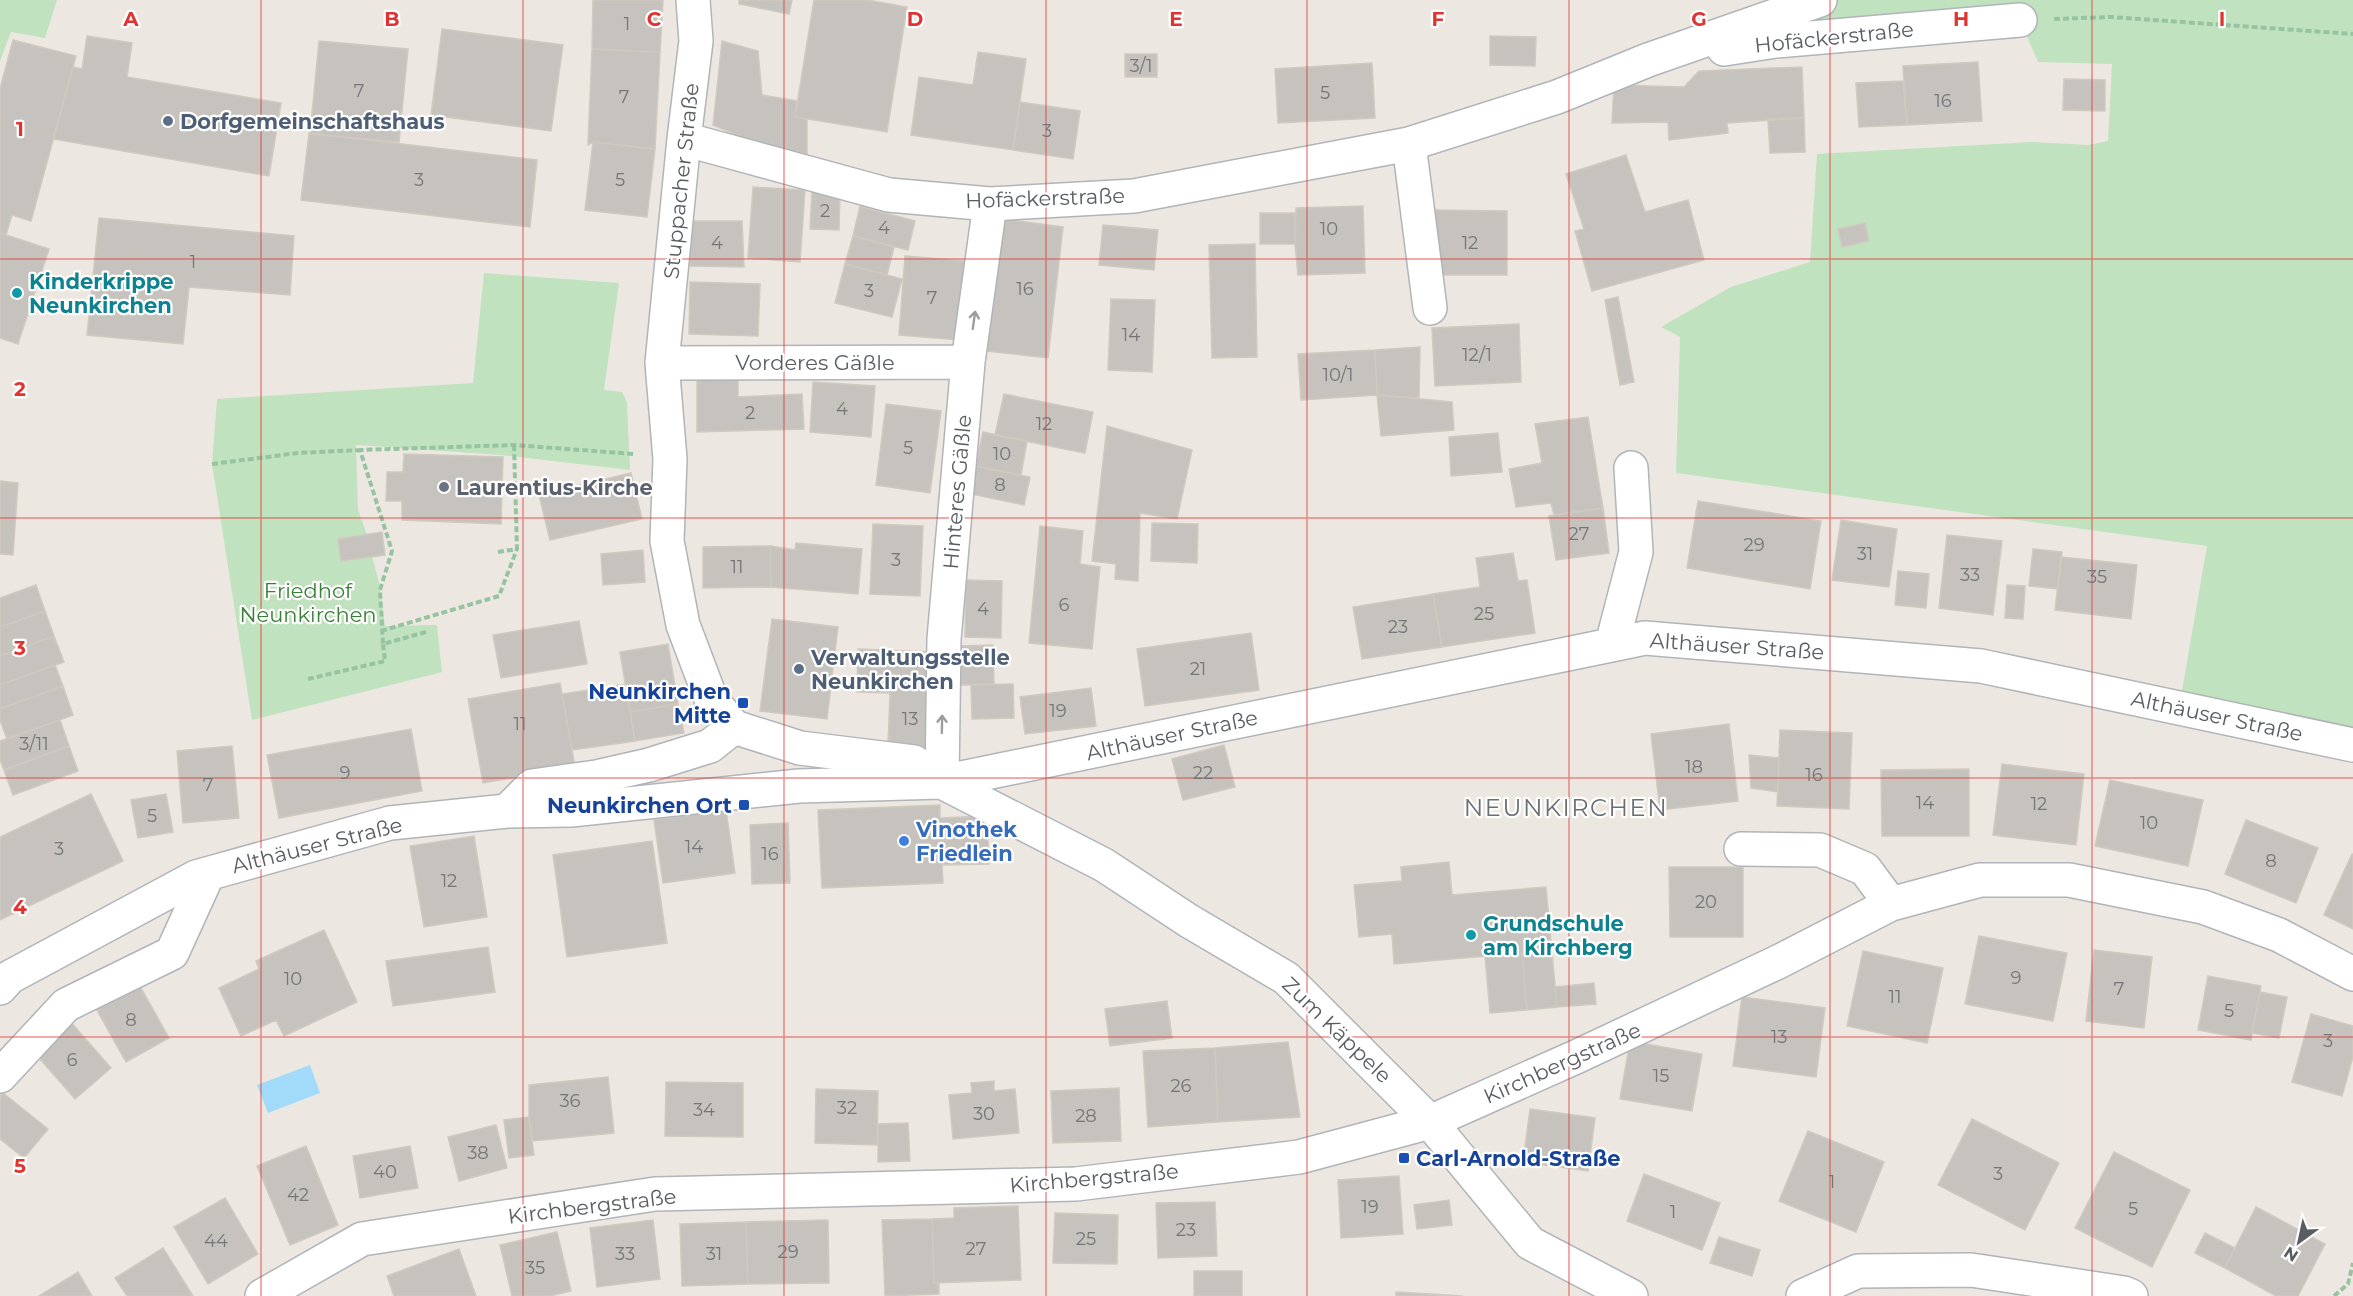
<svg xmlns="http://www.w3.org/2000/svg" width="2353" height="1296" viewBox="0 0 2353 1296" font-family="Montserrat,sans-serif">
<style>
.green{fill:#c0e2be}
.water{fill:#a2dafa}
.building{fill:#c6c3be;stroke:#d0c9bf;stroke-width:1.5}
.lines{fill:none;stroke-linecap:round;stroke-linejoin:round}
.minor-casing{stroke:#b1b4b8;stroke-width:36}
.path{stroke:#97c3a1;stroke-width:4;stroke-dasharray:6 3;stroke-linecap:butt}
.minor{stroke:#fff;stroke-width:33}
.oneway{stroke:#9b9ea0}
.grid{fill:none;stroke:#e03332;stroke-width:1.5;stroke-opacity:0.55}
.service-dot{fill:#5c6f8a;stroke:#fff;stroke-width:2}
.culture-dot{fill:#0f9aa8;stroke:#fff;stroke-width:2}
.worship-dot{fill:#6b7280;stroke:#fff;stroke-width:2}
.transit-dot{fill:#1a4fb4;stroke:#fff;stroke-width:2}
.shop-dot{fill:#3f7fe0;stroke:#fff;stroke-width:2}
.labels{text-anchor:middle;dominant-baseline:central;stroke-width:4.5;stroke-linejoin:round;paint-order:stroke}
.number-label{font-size:18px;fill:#747678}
.street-label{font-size:21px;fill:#595d61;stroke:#fff}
.service-label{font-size:21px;font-weight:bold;fill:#4e5e75;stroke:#fff;text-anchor:start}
.culture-label{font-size:21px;font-weight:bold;fill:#0d838f;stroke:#fff;text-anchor:start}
.worship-label{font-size:21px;font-weight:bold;fill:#5b616d;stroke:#fff;text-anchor:start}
.park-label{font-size:21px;fill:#3a8138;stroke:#fff}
.transit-label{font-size:21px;font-weight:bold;fill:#164399;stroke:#fff;text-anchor:end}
.shop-label{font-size:21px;font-weight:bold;fill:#366cbe;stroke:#fff;text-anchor:start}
.quarter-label{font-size:24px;letter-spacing:1.5px;fill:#6a6f73;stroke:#fff}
.grid-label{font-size:20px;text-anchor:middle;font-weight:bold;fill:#e03332;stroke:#fff;stroke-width:4.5;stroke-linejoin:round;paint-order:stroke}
</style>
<rect width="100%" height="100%" fill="#ece8e1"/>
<path class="green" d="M0,0h57l-12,38 -34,-6 -11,29z
M1820,0h533v745l-174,-37 28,-162 -531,-73 4,-136 -19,-10 70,-40 79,-25 7,-108 215,-12 56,3 20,-4 4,-77 -74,-2 -18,-42 -244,21z
M484,273l135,10 -15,107 18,2 5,10 3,68 -129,-15 -145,-10 2,65 8,22 14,55 5,39 52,-1 5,47 -190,48 -40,-256 5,-65 256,-16z"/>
<path class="water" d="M310,1065l10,28 -52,20 -11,-28z"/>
<path class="building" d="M593,0h70l-3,52 -68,-3z
M739,0h53l-3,14 -50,-10z
M814,0h53l40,7 -20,125 -92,-15z
M442,29l121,16 -12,86 -120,-16z
M87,36l45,7 -5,34 154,26 -12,73 -216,-37 20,-72 9,2z
M1490,36l46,1 -1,29 -45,-1z
M13,40l63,16 -45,165 -19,-6 -6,20 -6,-2v-144z
M319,41l89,8 -9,93 -89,-8z
M722,41l36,10 4,44 36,6 -3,16 12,2v35l-46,-9 -48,-20z
M592,49l68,3 -5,97 -62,-7 -5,3z
M978,52l48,7 -13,91 -102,-15 8,-58 54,8z
M1125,54h32v23h-32z
M1978,62l4,59 -75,4 -4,-59z
M1372,63l3,55 -97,5 -3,-54z
M1802,67l2,51 -77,5 1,10 -59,7 -1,-18 -56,1 2,-38 70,2 15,-16z
M2064,79l41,1v31l-42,-1z
M1903,81l4,44 -48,2 -3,-44z
M1020,102l60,9 -7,48 -60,-9z
M1804,118l1,34 -35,1 -2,-34z
M309,133l228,27 -7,67 -229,-27z
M593,142l62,7 -8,68 -62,-7z
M1626,155l19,57 43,-12 16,60 -112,31 -17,-60 9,-2 -18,-55z
M753,187l52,3 -5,72 -52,-4z
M812,191l28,2 -1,37 -29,-1z
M860,206l55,15 -7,29 -55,-14z
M1363,206l2,67 -67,2 -3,-31 1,-36z
M1432,210l75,1v64h-75z
M1260,213h35v31h-35z
M99,218l195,18 -4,59 -101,-8 -6,57 -96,-9z
M1002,219l61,8 -15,131 -61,-7z
M691,221h51l2,46 -54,-1z
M1865,223l4,18 -27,6 -4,-18z
M1103,225l55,5 -4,40 -55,-5z
M0,233l49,16 -31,95 -18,-6z
M853,236l41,11 -7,28 -42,-11z
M1255,244l2,113 -45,1 -3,-113z
M905,256l60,5 -6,79 -60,-5z
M845,264l57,15 -10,38 -57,-14z
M690,282l70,2 -2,52 -69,-2z
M1618,297l16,85 -14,3 -15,-85z
M1111,299l44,1 -3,72 -44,-2z
M1519,324l2,58 -86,4 -3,-58z
M1420,347l-1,51 -42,-3 -2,-45z
M1375,350l2,45 -76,5 -3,-46z
M697,371h41v26l64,-3 2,35 -107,3z
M813,382l62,4 -4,51 -61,-5z
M1004,394l89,18 -8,41 -90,-18z
M1377,395l75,7 2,28 -73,6z
M886,404l55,7 -11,82 -54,-8z
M1588,417l15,91 -49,7 -3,-12 -35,4 -7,-38 33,-6 -7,-39z
M1107,426l85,24 -15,69 -37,-6 -2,68 -23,-2 1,-15 -24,-3z
M983,432l44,9 -6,34 -45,-9z
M1498,433l4,39 -51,4 -2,-39z
M404,454l99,3 -2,67 -99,-4v-19h-16l1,-29h16z
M976,466l54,11 -6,28 -53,-11z
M631,473l11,46 -92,21 -11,-45z
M0,481l18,2 -5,72 -13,-1z
M1698,501l123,20 -11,68 -123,-21z
M1603,508l6,45 -53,7 -7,-44z
M1841,520l56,9 -8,58 -57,-7z
M1152,523l46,1 -1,39 -46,-2z
M873,524l50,2 -3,70 -50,-2z
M1040,526l43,5 -3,33 20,3 -8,82 -63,-6z
M382,532l3,23 -44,6 -3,-22z
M1947,535l55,6 -9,74 -54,-7z
M796,543l66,6 -4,45 -87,-7 -1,-41 25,4z
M770,546l1,41 -68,1v-41z
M2033,549l29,3 -4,37 -29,-3z
M643,550l2,32 -42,3 -2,-31z
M1513,553l5,28 9,-1 8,53 -93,14 -9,-53 47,-7 -4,-29z
M2061,557l76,8 -6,54 -76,-9z
M1898,571l31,3 -3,34 -31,-3z
M966,580l36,1 -1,57 -36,-1z
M36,585l9,26 -45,16v-29z
M2007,585l18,1 -2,33 -18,-1z
M1433,594l9,53 -80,12 -9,-52z
M45,611l9,25 -54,20v-29z
M772,619l66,8 -11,92 -67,-8z
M579,621l8,43 -86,14 -8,-43z
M1251,633l8,57 -114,16 -8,-57z
M54,636l10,26 -64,23v-29z
M668,644l10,60 -48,8 -10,-60z
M993,645l1,39 -34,1 -1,-39z
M858,649l75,3 -3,95 -42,-2 2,-52 -33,-1z
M55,665l8,21 -63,23v-24z
M560,683l15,84 -92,16 -15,-84z
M626,684l9,57 -63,9 -10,-56z
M1013,684l1,34 -42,1 -1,-34z
M63,686l10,29 -66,24 -7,-19v-11z
M1091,688l5,38 -71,8 -5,-37z
M678,704l6,29 -49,8 -5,-29z
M60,720l9,26 -65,24 -4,-10v-19z
M1729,724l9,77 -78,9 -9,-76z
M411,729l11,62 -143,27 -12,-63z
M1780,730l72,3 -3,76 -72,-3z
M1224,745l11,42 -52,13 -11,-41z
M69,746l9,25 -65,24 -9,-25z
M232,746l7,72 -56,5 -6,-72z
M1749,755l30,3 -1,34 -27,-4z
M2002,764l82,10 -8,71 -83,-10z
M1969,769v67h-87l-1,-66z
M2110,780l93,20 -15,66 -93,-20z
M91,794l32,67 -123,59v-83z
M166,794l7,38 -35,6 -7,-38z
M940,805v13l47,-2 2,48 -47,1 1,18 -121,5 -4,-78z
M726,810l9,63 -72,10 -9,-63z
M2246,820l72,28 -22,55 -71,-29z
M788,823l2,60 -38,1 -2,-59z
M474,836l13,81 -63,10 -14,-81z
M652,841l15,102 -100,14 -14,-102z
M2352,854h1v75l-29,-14z
M1449,862l3,33 94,-8 11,120 -30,3 -5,-57 -128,11 -2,-30 -33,3 -5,-52 48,-4 -1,-14z
M1669,867h74v70h-73z
M324,930l33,72 -73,34 -8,-16 -35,16 -22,-48 40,-19 -3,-8z
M1979,936l88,17 -14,68 -88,-17z
M488,947l7,45 -102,14 -7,-45z
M2094,950l58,7 -8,71 -58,-7z
M1863,951l80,17 -16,75 -80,-17z
M1522,953l5,57 -37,3 -5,-57z
M2208,976l53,10 -10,54 -53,-10z
M136,979l33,59 -43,24 -33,-59z
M1594,983l2,21 -39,3 -2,-20z
M2260,992l27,5 -8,41 -27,-5z
M1742,997l83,11 -9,69 -83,-11z
M1167,1001l5,37 -62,8 -5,-37z
M2311,1014l42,12v31l-11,39 -50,-14z
M69,1020l42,48 -36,31 -42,-48z
M1630,1041l72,13 -10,57 -72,-12z
M1288,1042l12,75 -82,5 -3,-74z
M1215,1048l3,74 -70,5 -5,-76z
M608,1077l6,56 -82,8 -3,-24v-32z
M994,1081v10l21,-2 4,44 -66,6 -4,-44 23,-2 -1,-10z
M666,1082l77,1v54l-78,-1z
M1119,1088l2,53 -68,2 -2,-52z
M816,1089l62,2 -1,54 -62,-2z
M3,1093l45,36 -24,29 -24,-19v-43z
M1530,1109l65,9 -7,53 -65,-9z
M529,1117l5,38 -25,3 -5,-38z
M1972,1119l87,44 -34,67 -87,-45z
M908,1123l2,38 -32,1v-38z
M496,1125l11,43 -48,13 -11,-44z
M1808,1131l76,31 -28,70 -77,-31z
M306,1146l32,79 -48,20 -33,-79z
M410,1146l8,42 -58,10 -7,-42z
M2114,1152l76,38 -38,77 -77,-39z
M1644,1174l76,29 -18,47 -75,-29z
M1399,1176l4,58 -62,4 -3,-58z
M225,1198l33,56 -50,30 -34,-57z
M1449,1200l3,25 -35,4 -3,-24z
M1215,1202l2,54 -59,2 -2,-55z
M1018,1206l3,74 -87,3 -2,-64 22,-1v-10z
M2256,1207l69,37 -27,52h-22l-51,-28z
M1055,1213l63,2 -1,49 -64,-1z
M932,1219l2,64h5v11l-54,2 -3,-76z
M653,1220l7,59 -63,8 -7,-59z
M828,1220l1,63 -81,1 -2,-62z
M746,1222l2,62 -66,2 -2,-62z
M557,1232l14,59 -21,5h-38l-12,-51z
M2205,1233l30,15 -10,20 -30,-15z
M1719,1237l41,13 -8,26 -42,-13z
M163,1248l30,48h-66l-12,-18z
M459,1249l17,47h-82l-7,-20z
M1194,1271h48v25h-48z
M78,1272l14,24h-53z
M1396,1292l67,4h-67z"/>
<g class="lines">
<defs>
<path id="minor" d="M693,0l3,41 -12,98 -22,224 8,96 -3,82 16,84 28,74 23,28 66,21 114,14 28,20 162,83 85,56 97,57 144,144 100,121 101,53
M1724,49l52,-8 244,-21
M684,139l205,56 101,9 144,-8 275,-52 148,-47 91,-37 172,-60
M1409,144l21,164
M662,363l306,-1
M1612,644l24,-92 -5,-84
M942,782l2,-143 24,-277 22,-158
M507,811l25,-25 64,-9 53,-12 61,-19 24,-19
M1741,849l79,1 45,19 26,35
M0,988l10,-11 186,-100 194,-54 117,-12 64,-1 228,-24 143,-4 703,-144 336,28 372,79
M0,1076l66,-71 106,-52 36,-79
M262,1296l100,-57 293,-45 421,-10 223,-27 131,-35 148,-66 200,-94 113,-58 89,-24h89l134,27 76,28 74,39
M1803,1296l55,-25 113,-1 153,23 7,3"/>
</defs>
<use href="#minor" class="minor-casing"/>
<path class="path" d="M2054,19l57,-2 242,17
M212,464l86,-11 62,-3
M498,552l19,-3 -3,-104
M381,631l118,-35 18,-47
M426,632l-43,12 -3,-54 12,-39 -32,-101 154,-5 120,9
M308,679l77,-18 -2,-17
M2334,1296l14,-12 5,-21"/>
<use href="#minor" class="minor"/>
</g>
<defs><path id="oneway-shaft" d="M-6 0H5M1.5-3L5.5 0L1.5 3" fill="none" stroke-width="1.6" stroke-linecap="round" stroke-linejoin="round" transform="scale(1.5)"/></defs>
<g class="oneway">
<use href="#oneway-shaft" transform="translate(974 320) rotate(-82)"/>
<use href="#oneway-shaft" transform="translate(942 724) rotate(-89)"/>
</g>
<path class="grid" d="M261,0v1296M523,0v1296M784,0v1296M1046,0v1296M1307,0v1296M1569,0v1296M1830,0v1296M2092,0v1296M0,259h2353M0,518h2353M0,778h2353M0,1037h2353"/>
<g class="service-dot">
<circle cx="168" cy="121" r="6"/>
<circle cx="799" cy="669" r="6"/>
</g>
<g class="culture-dot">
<circle cx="17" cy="293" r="6"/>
<circle cx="1471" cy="935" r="6"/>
</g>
<circle class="worship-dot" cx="444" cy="487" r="6"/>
<g class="transit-dot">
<rect x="737" y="697" width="12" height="12" rx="3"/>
<rect x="738" y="799" width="12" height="12" rx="3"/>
<rect x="1398" y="1152" width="12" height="12" rx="3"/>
</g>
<circle class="shop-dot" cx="904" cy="841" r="6"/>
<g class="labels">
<g class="number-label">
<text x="627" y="24">1</text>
<text x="1141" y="66">3/1</text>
<text x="359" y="91">7</text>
<text x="1325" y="93">5</text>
<text x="624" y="97">7</text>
<text x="1943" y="101">16</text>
<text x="1047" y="131">3</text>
<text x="419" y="180">3</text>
<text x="620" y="180">5</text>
<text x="825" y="211">2</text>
<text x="884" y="228">4</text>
<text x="1329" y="229">10</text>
<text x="717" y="243">4</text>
<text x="1470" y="243">12</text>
<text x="193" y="262">1</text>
<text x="1025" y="289">16</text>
<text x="869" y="291">3</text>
<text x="932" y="298">7</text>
<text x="1131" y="335">14</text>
<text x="1477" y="355">12/1</text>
<text x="1338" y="375">10/1</text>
<text x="842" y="409">4</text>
<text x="750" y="413">2</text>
<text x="1044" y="424">12</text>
<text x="908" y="448">5</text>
<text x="1002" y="454">10</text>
<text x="1000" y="485">8</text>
<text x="1579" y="534">27</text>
<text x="1754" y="545">29</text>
<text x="1865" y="554">31</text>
<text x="896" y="560">3</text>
<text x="737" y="567">11</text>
<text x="1970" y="575">33</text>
<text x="2097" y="577">35</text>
<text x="1064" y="605">6</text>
<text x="983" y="609">4</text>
<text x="1484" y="614">25</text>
<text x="1398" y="627">23</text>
<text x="1198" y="669">21</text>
<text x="1058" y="711">19</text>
<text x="910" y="719">13</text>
<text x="520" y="724">11</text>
<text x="34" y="744">3/11</text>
<text x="1694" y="767">18</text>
<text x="345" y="773">9</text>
<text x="1203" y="773">22</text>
<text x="1814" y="775">16</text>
<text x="208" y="785">7</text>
<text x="1925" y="803">14</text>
<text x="2039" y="804">12</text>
<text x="152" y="816">5</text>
<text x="2149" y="823">10</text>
<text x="694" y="847">14</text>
<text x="59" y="849">3</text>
<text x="770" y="854">16</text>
<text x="2271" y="861">8</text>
<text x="449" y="881">12</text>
<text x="1706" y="902">20</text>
<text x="2016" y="978">9</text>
<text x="293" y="979">10</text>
<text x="2119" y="989">7</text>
<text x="1895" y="997">11</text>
<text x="2229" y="1011">5</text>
<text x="131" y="1020">8</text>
<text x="1779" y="1037">13</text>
<text x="2328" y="1041">3</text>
<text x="72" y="1060">6</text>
<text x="1661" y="1076">15</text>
<text x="1181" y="1086">26</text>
<text x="570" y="1101">36</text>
<text x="847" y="1108">32</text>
<text x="704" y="1110">34</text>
<text x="984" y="1114">30</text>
<text x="1086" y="1116">28</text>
<text x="478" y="1153">38</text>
<text x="385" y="1172">40</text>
<text x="1998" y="1174">3</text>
<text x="1832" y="1182">1</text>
<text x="298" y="1195">42</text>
<text x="1370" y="1207">19</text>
<text x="2133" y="1209">5</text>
<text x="1673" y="1212">1</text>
<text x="1186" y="1230">23</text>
<text x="1086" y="1239">25</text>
<text x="216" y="1241">44</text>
<text x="976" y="1249">27</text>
<text x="788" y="1252">29</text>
<text x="625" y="1254">33</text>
<text x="714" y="1254">31</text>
<text x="535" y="1268">35</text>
</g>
<g class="street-label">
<text transform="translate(1834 37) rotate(-6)">Hofäckerstraße</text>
<text transform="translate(681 181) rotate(-84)">Stuppacher Straße</text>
<text transform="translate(1045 198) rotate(-2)">Hofäckerstraße</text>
<text x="815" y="362">Vorderes Gäßle</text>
<text transform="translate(957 492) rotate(-85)">Hinteres Gäßle</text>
<text transform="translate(1737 646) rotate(4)">Althäuser Straße</text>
<text transform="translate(2217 716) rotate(12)">Althäuser Straße</text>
<text transform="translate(1172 735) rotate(-12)">Althäuser Straße</text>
<text transform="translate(317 845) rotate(-14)">Althäuser Straße</text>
<text transform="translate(1337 1030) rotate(44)">Zum Käppele</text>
<text transform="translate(1562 1063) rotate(-24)">Kirchbergstraße</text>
<text transform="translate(1094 1178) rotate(-5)">Kirchbergstraße</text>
<text transform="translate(592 1206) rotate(-7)">Kirchbergstraße</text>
</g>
<g class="service-label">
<text x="180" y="121">Dorfgemeinschaftshaus</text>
<text x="811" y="657">Verwaltungsstelle<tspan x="811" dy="24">Neunkirchen</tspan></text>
</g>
<g class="culture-label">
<text x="29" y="281">Kinderkrippe<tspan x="29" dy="24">Neunkirchen</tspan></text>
<text x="1483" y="923">Grundschule<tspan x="1483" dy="24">am Kirchberg</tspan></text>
</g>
<g class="worship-label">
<text x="456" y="487">Laurentius-Kirche</text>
</g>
<g class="park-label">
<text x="308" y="590">Friedhof<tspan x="308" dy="24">Neunkirchen</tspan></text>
</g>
<g class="transit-label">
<text x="731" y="691">Neunkirchen<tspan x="731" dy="24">Mitte</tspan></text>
<text x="732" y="805">Neunkirchen Ort</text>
<text x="1416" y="1158" text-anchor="start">Carl-Arnold-Straße</text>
</g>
<g class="shop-label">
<text x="916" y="829">Vinothek<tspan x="916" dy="24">Friedlein</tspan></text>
</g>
<g class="quarter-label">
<text x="1566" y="807">NEUNKIRCHEN</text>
</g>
</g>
<g class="grid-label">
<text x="131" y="26">A</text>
<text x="392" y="26">B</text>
<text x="654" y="26">C</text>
<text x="915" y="26">D</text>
<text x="1176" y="26">E</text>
<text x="1438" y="26">F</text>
<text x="1699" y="26">G</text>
<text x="1961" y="26">H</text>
<text x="2222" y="26">I</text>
<text x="20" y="136">1</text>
<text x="20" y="396">2</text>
<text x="20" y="655">3</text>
<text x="20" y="914">4</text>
<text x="20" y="1173">5</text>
</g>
<g transform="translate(2299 1242) rotate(213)" stroke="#ffffff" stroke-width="4.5" paint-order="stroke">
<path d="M0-4.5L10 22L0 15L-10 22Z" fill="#595d61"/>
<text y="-9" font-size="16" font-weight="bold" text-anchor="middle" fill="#595d61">N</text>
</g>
</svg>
